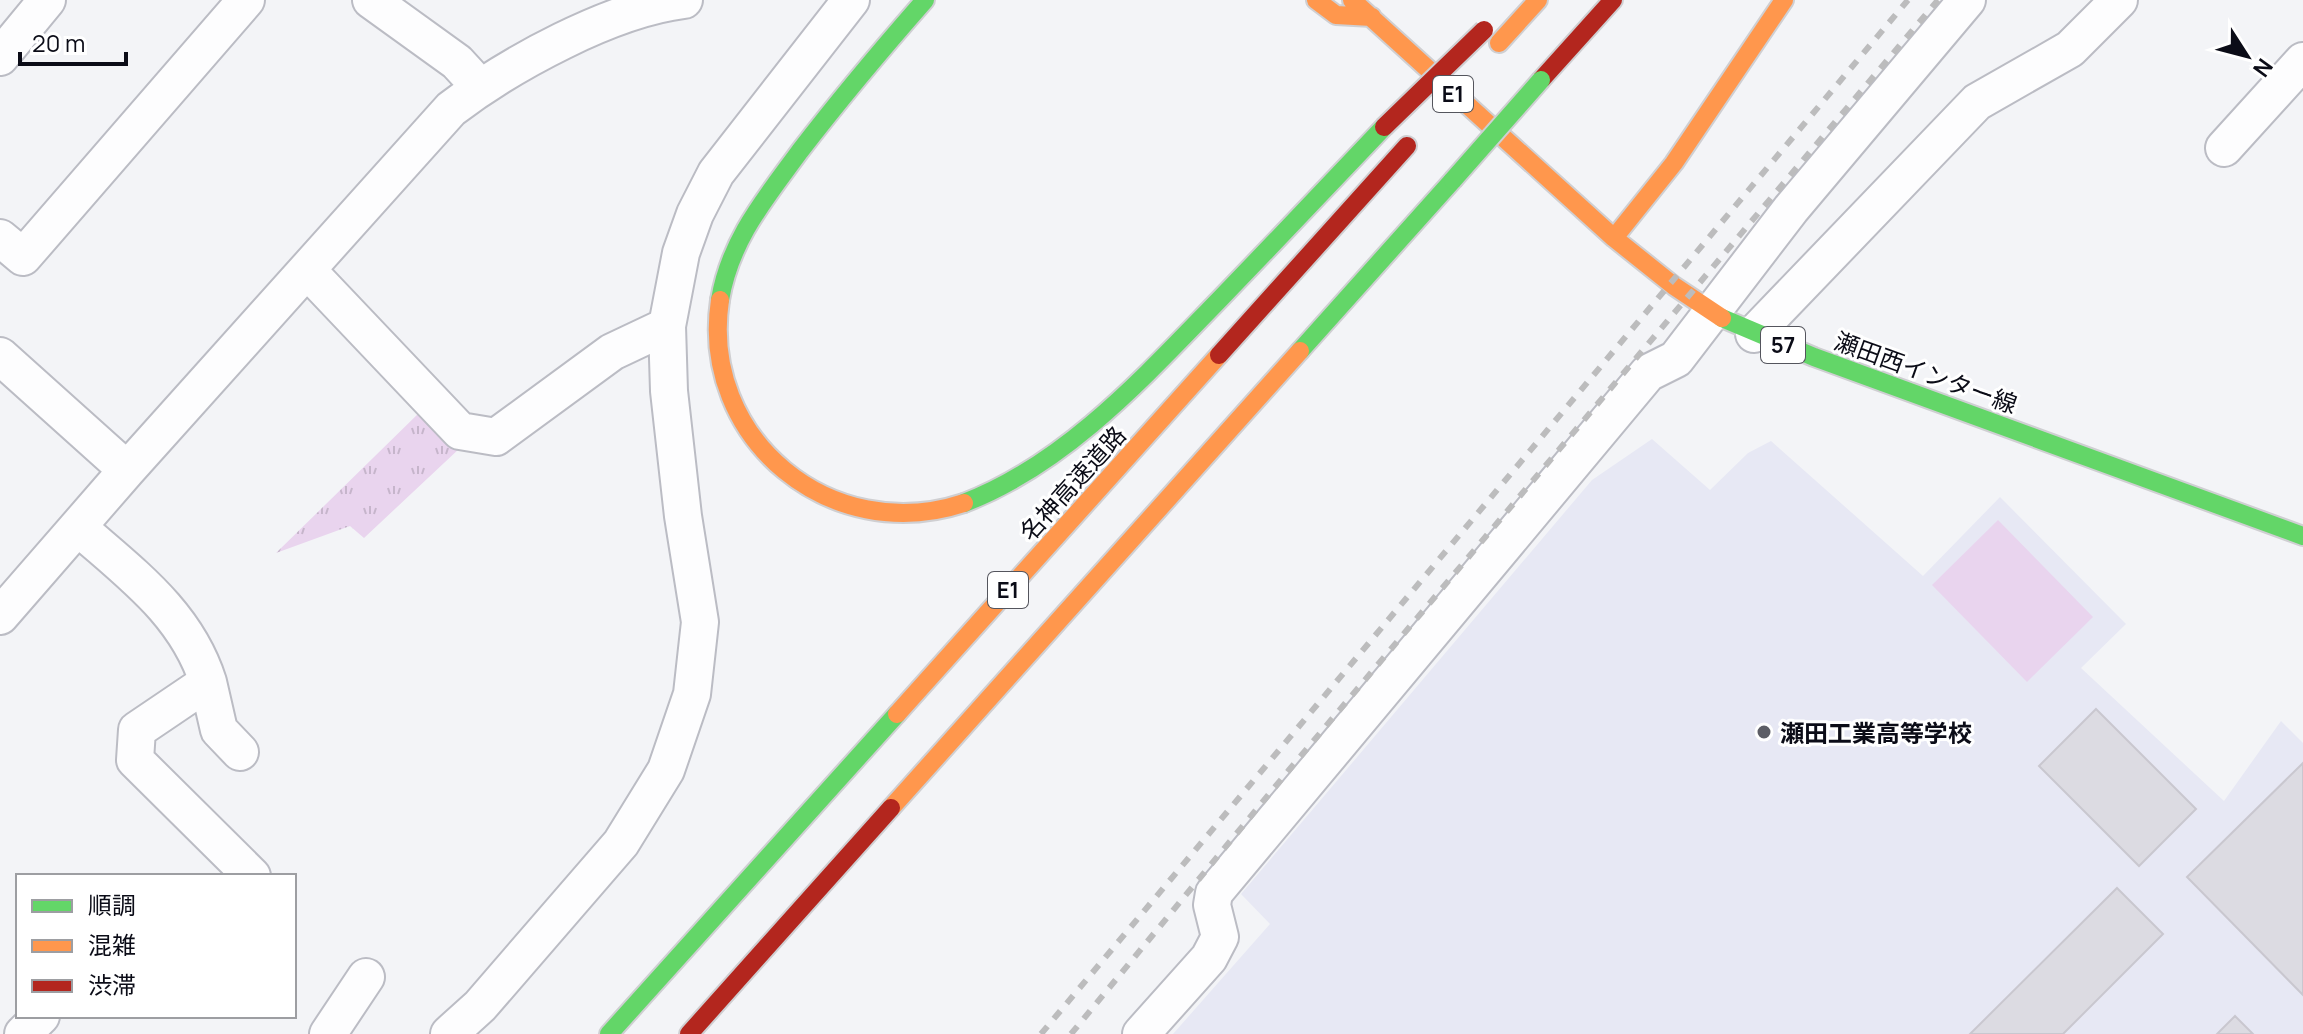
<svg xmlns="http://www.w3.org/2000/svg" width="2303" height="1034" viewBox="0 0 2303 1034" font-family="Manrope,'Noto Sans JP',sans-serif">
<style>
.built{fill:#e7e8f4}
.grass{fill:#e9d4ee}
.park{fill:url(#park-tufts)}
.building{fill:#dcdbe2;stroke:#c9c7cf;stroke-width:2}
.lines{fill:none;stroke-linecap:round;stroke-linejoin:round}
.street-casing{stroke:#bbbcc4;stroke-width:40}
.fast-casing{stroke:#cfcfd2;stroke-width:22}
.slow-casing{stroke:#cfcfd2;stroke-width:22}
.jam-casing{stroke:#cfcfd2;stroke-width:22}
.street{stroke:#fdfdfe;stroke-width:36}
.fast{stroke:#63d668;stroke-width:18}
.slow{stroke:#ff974d;stroke-width:18}
.jam{stroke:#b3261e;stroke-width:18}
.rail{stroke:#bcbcbd;stroke-width:6;stroke-dasharray:10 10;stroke-linecap:butt}
.fast-bridge-casing{stroke:#cfcfd2;stroke-width:22;stroke-linecap:butt}
.jam-bridge-casing{stroke:#cfcfd2;stroke-width:22;stroke-linecap:butt}
.fast-bridge{stroke:#63d668;stroke-width:18}
.jam-bridge{stroke:#b3261e;stroke-width:18}
.poi-dot{fill:#5c5d65;stroke:#fff;stroke-width:3}
.labels{text-anchor:middle;dominant-baseline:central;stroke-width:6;stroke-linejoin:round;paint-order:stroke}
.shield{fill:#fff;stroke:#54555d;stroke-width:2}
.shield-label{font-size:22px;font-weight:bold;fill:#0b0c17}
.street-label{font-size:24px;fill:#0b0c17;stroke:#fff}
.poi-label{font-size:24px;font-weight:bold;fill:#0b0c17;stroke:#fff;text-anchor:start}
</style>
<defs>
<pattern id="park-tufts" width="24" height="20" patternUnits="userSpaceOnUse" patternTransform="scale(2)"><rect width="24" height="20" fill="#e9d4ee"/><path d="M3 7l-1-3M5 7V3M7 7l1-3M15 17l-1-3M17 17v-4M19 17l1-3" fill="none" stroke="#c6b5cb"/></pattern>
</defs>
<rect width="100%" height="100%" fill="#f3f4f7"/>
<path class="built" d="M1652,439l58,51 38,-37 23,-12 152,135 77,-79 126,127 -45,44 143,133 57,-80 22,22v291h-1130l97,-110 -29,-30 351,-414z"/>
<path class="grass" d="M1998,520l95,97 -66,65 -95,-97z"/>
<path class="park" d="M422,410l38,38 -96,90 -14,-12 -74,27z"/>
<path class="building" d="M2096,709l100,100 -57,57 -100,-100z
M2303,763v232l-116,-118z
M2117,888l46,46 -100,100h-93z
M2235,1016l18,18h-36z"/>
<g class="lines">
<defs>
<path id="street" d="M371,0l86,62 23,25
M0,57l47,-57
M2224,148l79,-87
M0,238l23,19 223,-257
M308,271l152,160 36,6 116,-85 55,-26
M1754,334l223,-232 93,-53 49,-49
M0,356l127,114
M79,528c52,46 107,85 129,154l-71,48 -2,30 117,116
M0,616l127,-146 324,-361c59,-45 160,-100 233,-109
M208,682l11,48 21,22
M23,1034l18,-18
M328,1034l38,-57
M449,1034l31,-28 141,-163 45,-73 26,-76 8,-72 -17,-106 -14,-125 -2,-65 14,-73 14,-39 21,-41 135,-173
M1141,1034l68,-76 11,-21 -8,-32 2,-12 434,-520 28,-14 115,-150 176,-209"/>
<path id="fast" d="M720,300c10,-60 45,-101 80,-149 40,-52 82,-102 125,-151
M1722,318l92,39 489,179
M1300,351l153,-171
M964,503c102,-39 181,-127 256,-204 55,-57 109,-114 164,-172
M609,1034l288,-320"/>
<path id="slow" d="M1316,0l20,15 36,2
M1352,0l262,238 60,48 48,32
M1499,43l39,-43
M1614,238l60,-75 110,-163
M720,300c-21,139 111,247 244,203
M897,714l322,-359
M891,808l409,-457"/>
<path id="jam" d="M1541,80l72,-80
M1219,355l188,-209
M689,1034l202,-226"/>
</defs>
<use href="#street" class="street-casing"/>
<use href="#fast" class="fast-casing"/>
<use href="#slow" class="slow-casing"/>
<use href="#jam" class="jam-casing"/>
<use href="#street" class="street"/>
<use href="#fast" class="fast"/>
<use href="#slow" class="slow"/>
<use href="#jam" class="jam"/>
<path class="rail" d="M1041,1034l867,-1034
M1071,1034l218,-264 649,-770"/>
<defs>
<path id="fast-bridge" d="M1453,180l88,-100"/>
<path id="jam-bridge" d="M1384,127l100,-97"/>
</defs>
<use href="#fast-bridge" class="fast-bridge-casing"/>
<use href="#jam-bridge" class="jam-bridge-casing"/>
<use href="#fast-bridge" class="fast-bridge"/>
<use href="#jam-bridge" class="jam-bridge"/>
</g>
<circle class="poi-dot" cx="1764" cy="732" r="8"/>
<g class="labels">
<g class="shield">
<rect x="1433" y="76" width="40" height="36" rx="6"/>
<rect x="1761" y="327" width="44" height="36" rx="6"/>
<rect x="988" y="572" width="40" height="36" rx="6"/>
</g>
<g class="shield-label">
<text x="1453" y="94">E1</text>
<text x="1783" y="345">57</text>
<text x="1008" y="590">E1</text>
</g>
<g class="street-label">
<text transform="translate(1926 372) rotate(20)">瀬田西インター線</text>
<text transform="translate(1072 483) rotate(-48)">名神高速道路</text>
</g>
<g class="poi-label">
<text x="1780" y="732">瀬田工業高等学校</text>
</g>
</g>
<rect x="16" y="874" width="280" height="144" fill="#ffffff" stroke="#9d9ea2" stroke-width="2"/>
<rect x="32" y="900" width="40" height="12" fill="#63d668" stroke="#9d9ea2" stroke-width="2"/>
<text x="88" y="914" font-size="24" fill="#0b0c17">順調</text>
<rect x="32" y="940" width="40" height="12" fill="#ff974d" stroke="#9d9ea2" stroke-width="2"/>
<text x="88" y="954" font-size="24" fill="#0b0c17">混雑</text>
<rect x="32" y="980" width="40" height="12" fill="#b3261e" stroke="#9d9ea2" stroke-width="2"/>
<text x="88" y="994" font-size="24" fill="#0b0c17">渋滞</text>
<g transform="translate(2247 56) rotate(126)" stroke="#ffffff" stroke-width="6" paint-order="stroke">
<path d="M0-6L14 30L0 20L-14 30Z" fill="#0b0c17"/>
<text y="-12" font-size="22" font-weight="bold" text-anchor="middle" fill="#0b0c17">N</text>
</g>
<path d="M20 52v12h106v-12" fill="none" stroke="#0b0c17" stroke-width="4"/>
<text x="32" y="52" font-size="24" fill="#0b0c17" stroke="#ffffff" stroke-width="6" paint-order="stroke">20 m</text>
</svg>
